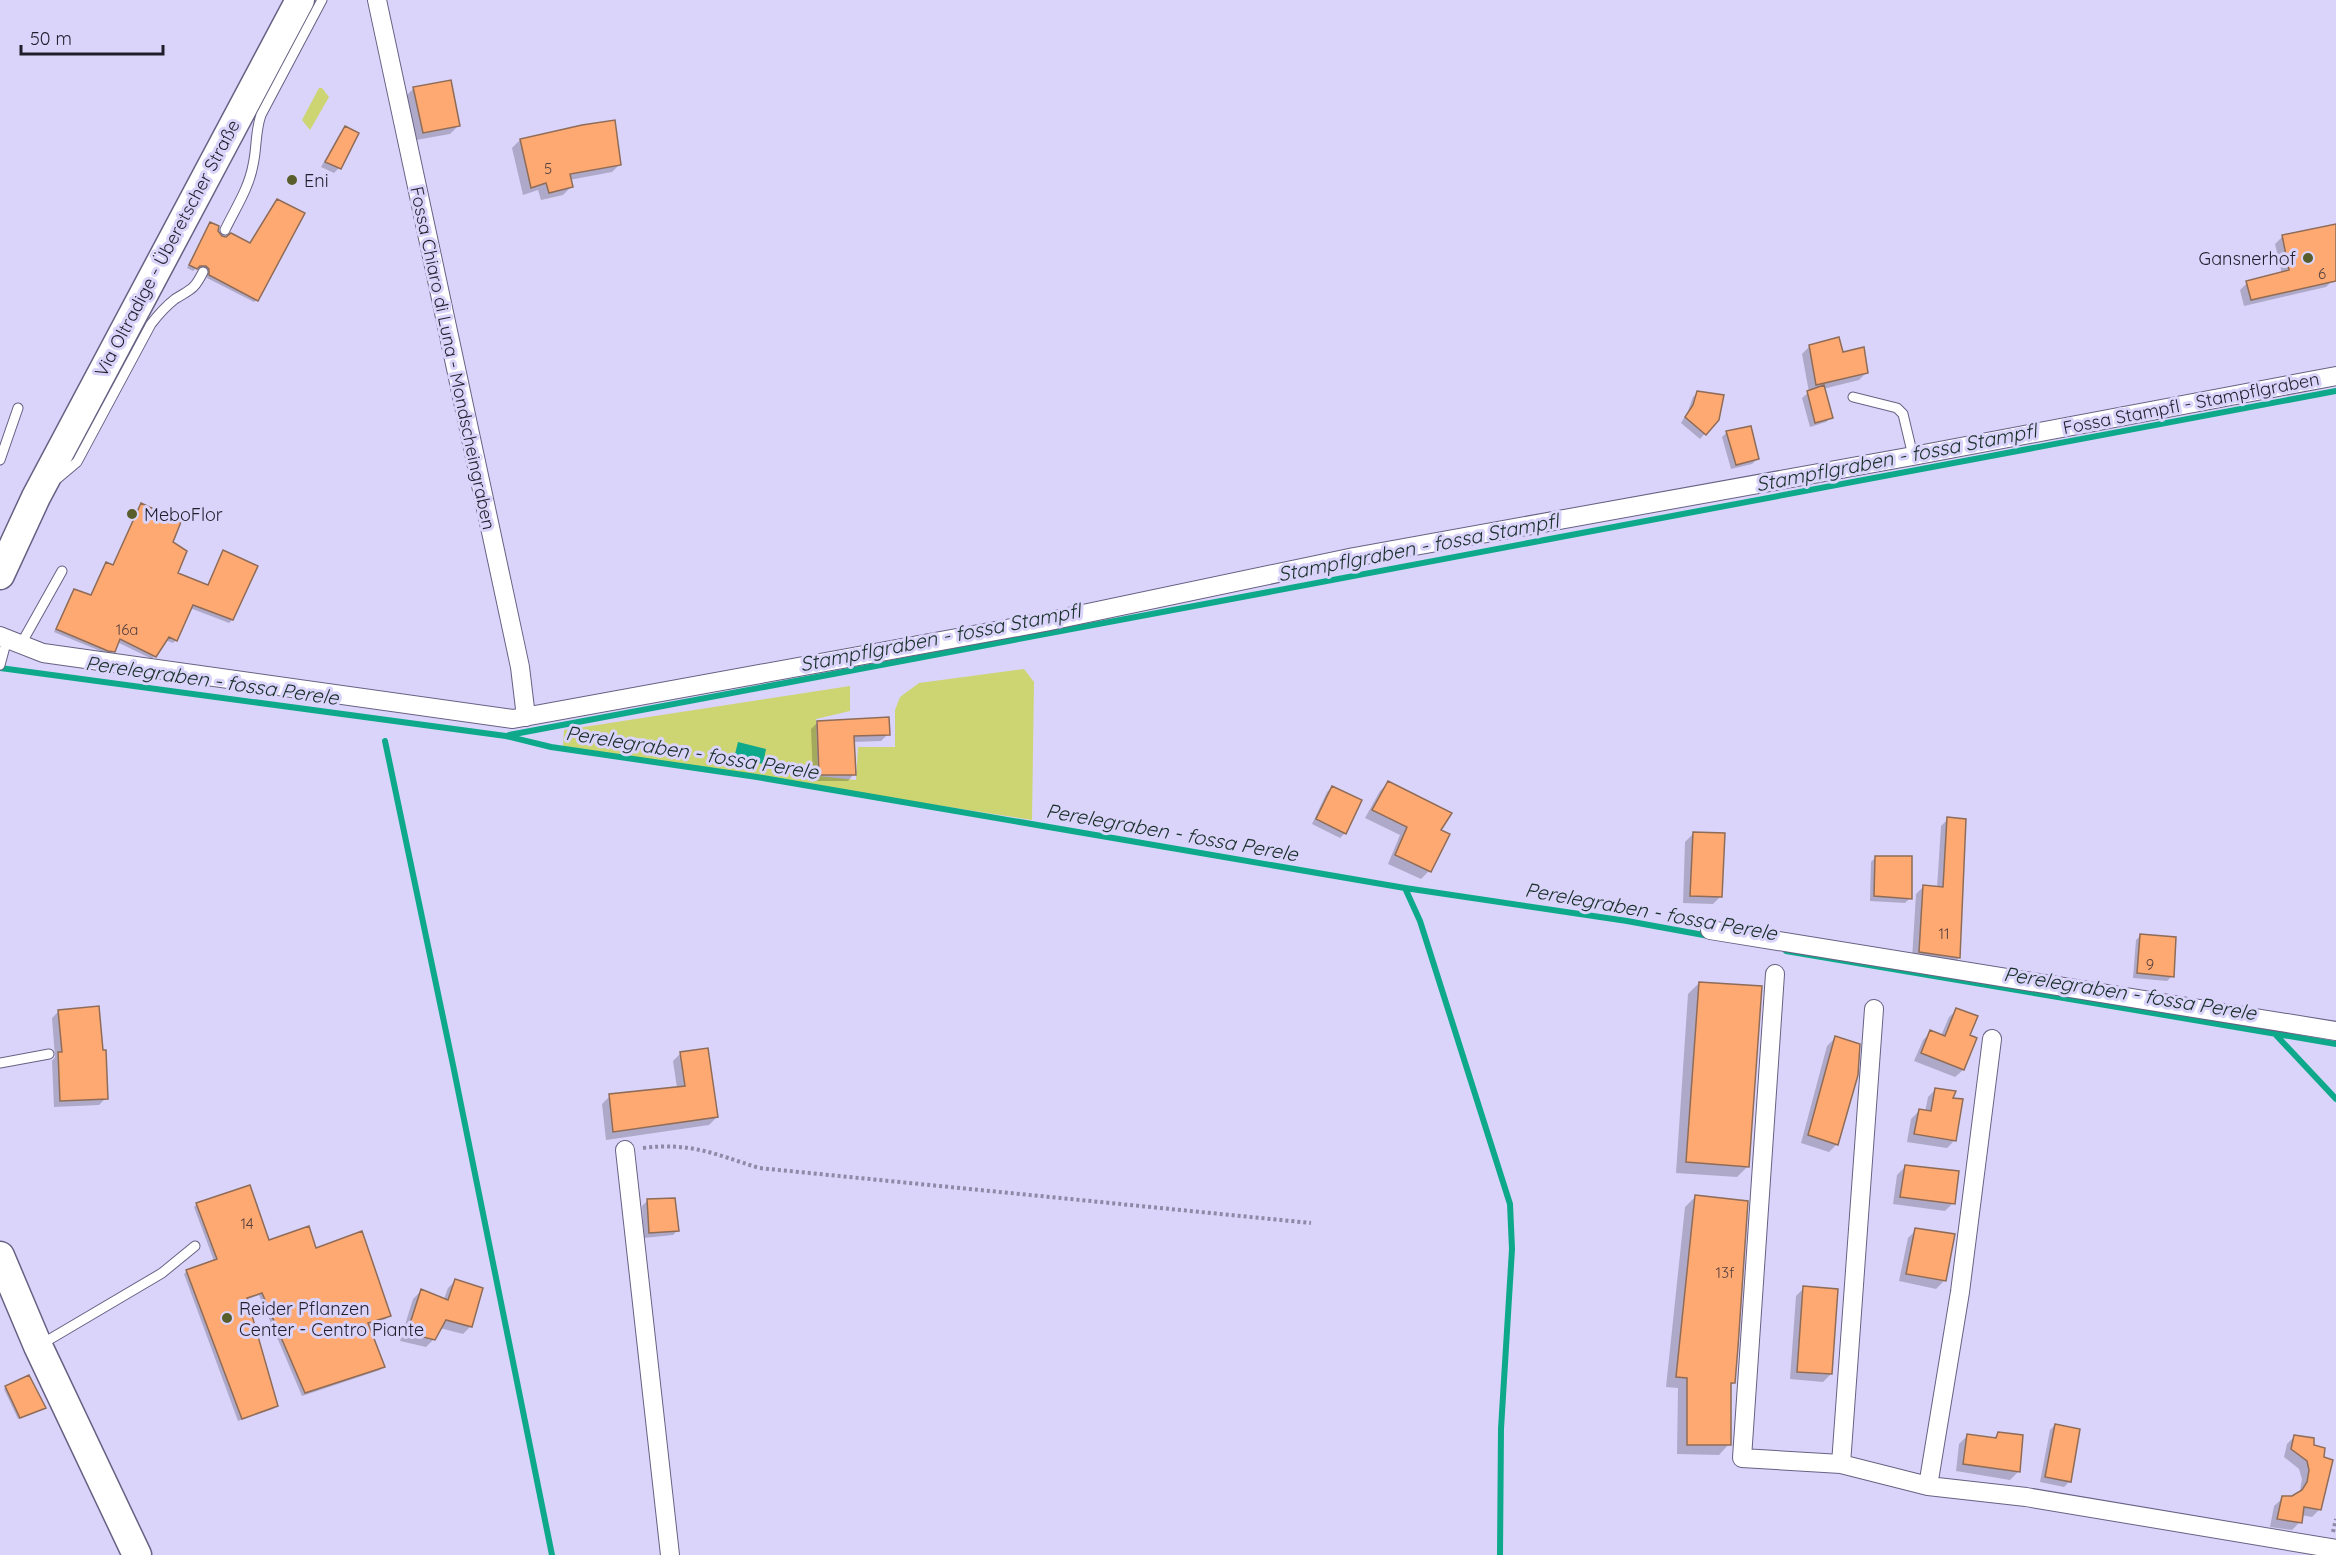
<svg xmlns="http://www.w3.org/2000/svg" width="2336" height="1555" viewBox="0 0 2336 1555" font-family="Quicksand,sans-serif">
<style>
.green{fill:#cdd573}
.water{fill:#0ea98a}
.shadow{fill:#0003}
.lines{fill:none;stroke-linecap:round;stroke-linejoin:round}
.stream{stroke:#0ea98a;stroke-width:6}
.building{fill:#ffa972;stroke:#8f6c57;stroke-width:1.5}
.lane-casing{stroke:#676183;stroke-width:11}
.street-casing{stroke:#676183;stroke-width:20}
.primary-casing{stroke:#676183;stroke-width:31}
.path{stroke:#8e89a6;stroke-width:4;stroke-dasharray:3 3;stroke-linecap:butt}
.lane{stroke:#fff;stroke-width:9}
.street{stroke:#fff;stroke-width:18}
.primary{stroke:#fff;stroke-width:28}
.poi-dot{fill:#595d2b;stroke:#dad4fb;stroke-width:2}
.labels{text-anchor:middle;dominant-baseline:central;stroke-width:6;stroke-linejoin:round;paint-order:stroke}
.number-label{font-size:15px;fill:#58413e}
.poi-label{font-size:18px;fill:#211e2c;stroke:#dad4fb;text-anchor:start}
.street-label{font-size:18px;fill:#211e2c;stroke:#dad4fb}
.water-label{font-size:20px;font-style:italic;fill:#182e28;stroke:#dad4fb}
</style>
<rect width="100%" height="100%" fill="#dad4fb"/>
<path class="green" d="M319,88h3l7,9 -19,33 -8,-10z
M1024,669l10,13 -2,138 -469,-73 1,-17 286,-44v25l-34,8 2,57 38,4 2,-33h37v-37l5,-13 19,-14z"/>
<path class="water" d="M738,742l28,7 -3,15 -29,-6z"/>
<path class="shadow" d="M414,88l44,38 -8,8 -34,6 -10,-44z
M345,128l12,6 -18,34 -5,5 -13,-6 19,-34z
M520,140l100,24 -8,8 -43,8 2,7 -8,8 -22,5 -3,-10 -15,5 -11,-47z
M2336,225l-3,55 -7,7 -82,19 -4,-16 7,-7 35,-9 -7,-30 7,-7z
M208,226l9,5 4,6 5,1 31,62 -3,2 -47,-24v-6l-4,-4h-7l-3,3 -6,-3z
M1810,346l32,8 25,18 -8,8 -36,9 8,28 -5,5 -16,5 -8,-29 7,-6 -7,-38z
M1698,392l20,27 -18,20 -19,-16 7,-12 5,-14z
M1727,432l30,27 -5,5 -21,5 -9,-32z
M142,505l29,37 5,32 31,13 14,-32 11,65 -3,3 -39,-15 -14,32 -3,3 -8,-3 -13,19 -35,-17 -6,12 -6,-1 -51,-21 17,-38 3,-3 16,5 13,-29 3,-3 6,2z
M818,722l70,12 -7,7 -28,1 1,32 -6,7h-35l-2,-52z
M1388,783l51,48 -10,40 -8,8 -33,-15 12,-29 -35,-17 15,-27z
M1332,787l13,46 -5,5 -28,-14 15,-32z
M1948,819l11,139 -7,7 -40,-6 4,-65 7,-7 14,1 4,-62z
M1693,834l28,62 -8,8 -30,-1 2,-61z
M1876,857l34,41 -5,5 -35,-2 1,-39z
M2141,935l31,41 -5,5 -34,-3 3,-38z
M1699,983l49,183 -11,11 -61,-4 12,-179z
M1957,1010l11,26 -5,34 -8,7 -41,-16 9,-21 8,-8 10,4 8,-19z
M59,1011l47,87 -7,7 -45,2 -2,-46 3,-4 -3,-39z
M1835,1038l2,106 -8,8 -28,-9 26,-97z
M681,1053l36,64 -8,8 -103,15 -4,-36 8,-8 67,-8 -4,-27z
M1936,1089l15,10 4,41 -8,8 -40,-6 4,-23 8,-8 6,1 3,-15z
M1905,1167l48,36 -8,8 -52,-7 4,-29z
M1695,1197l38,186 -3,3 -1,58 -10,11 -42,-1 1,-66 -12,-1 19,-180z
M647,1201l31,29 -5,5 -29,3 -2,-32z
M197,1204l72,38 46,8 74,66 -3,3 -19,6 16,41 -3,4 -78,26 -43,-101 -13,5 30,106 -3,3 -35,12 -54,-147 3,-3 27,-10 -20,-54z
M1916,1230l28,51 -8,8 -37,-8 9,-43z
M456,1280l15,46 -8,8 -23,-6 -6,11 -8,8 -26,-6 13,-42 8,-8 23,8 4,-11z
M1804,1288l27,86 -8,8 -33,-3 6,-83z
M6,1387l38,21 -26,11 -14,-30z
M2055,1425l14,57 -5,5 -24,-5 10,-52z
M1999,1433l19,39 -8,8 -54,-9 3,-27 8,-8 26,3z
M2295,1436l17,3 8,70 -8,8 -11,-2 -1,7 -8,8 -22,-3 4,-21 9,-8 9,-1 8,-6 2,-12 -3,-10 -15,-12 3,-13z"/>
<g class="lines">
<path class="stream" d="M0,668l506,68 45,11 206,30 648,111 222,33 82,15
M509,735l1827,-344
M385,741l68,324 99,490
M1405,888l15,33 90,283 2,45 -11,180 -1,126
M1786,951l550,93
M2275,1034l61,65"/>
</g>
<path class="building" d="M451,80l9,46 -37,7 -10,-46z
M615,120l6,45 -51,9 3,13 -24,6 -3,-10 -15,5 -11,-49 62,-14z
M345,126l14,7 -18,36 -16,-7z
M277,199l28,14 -47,88 -49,-26v-6l-3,-3h-6l-3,3 -8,-4 21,-43 9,4 -1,5 4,5 4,1 5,-4 19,10z
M2336,224v57l-85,19 -5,-19 43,-11 -7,-35z
M1839,337l4,15 21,-5 4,26 -52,12 -7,-40z
M1824,385l9,33 -18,5 -8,-32z
M1697,391l27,4 -5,25 -13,15 -21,-18 8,-12z
M1751,426l8,33 -23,6 -10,-34z
M141,503l40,19 -8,20 14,9 -9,22 30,12 15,-35 35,16 -25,54 -40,-15 -16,36 -8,-4 -13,20 -36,-18 -5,13 -7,-1 -52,-22 18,-40 17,6 15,-33 7,3z
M889,717l1,18 -36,1 2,39h-37l-2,-54z
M1388,781l64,32 -11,17 9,4 -19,38 -36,-17 12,-28 -35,-17z
M1332,786l30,14 -16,34 -30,-15z
M1947,817l19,2 -6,139 -41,-6 4,-67 20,2z
M1693,832l32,1 -3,64 -32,-1z
M1875,856h37v43l-38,-3z
M2140,934l36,3 -2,40 -37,-4z
M1699,982l63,4 -13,181 -63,-5z
M99,1006l4,44h3l2,49 -48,2 -2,-49h4l-4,-42z
M1956,1008l22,8 -8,19 7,3 -13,32 -43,-17 9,-23 15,6z
M1835,1036l25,8 -2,31 -20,70 -30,-10z
M708,1048l10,69 -105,15 -4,-38 76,-8 -5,-34z
M1935,1088l21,3 -3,7 10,1 -7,42 -42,-7 5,-25 12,2z
M1905,1165l54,6 -4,33 -55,-7z
M250,1185l19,55 40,-14 7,22 46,-17 29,85 -23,7 17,44 -80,26 -43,-100 -15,5 31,108 -36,13 -56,-149 31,-11 -21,-56z
M1695,1195l53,6 -10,146 -3,36h-4v62h-44v-67l-11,-1z
M675,1198l4,33 -30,2 -2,-34z
M1915,1228l40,6 -9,47 -40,-7z
M455,1279l28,9 -11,39 -26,-7 -11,20 -28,-7 14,-44 27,11z
M1803,1286l35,3 -6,85 -35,-2z
M29,1375l17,33 -26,10 -15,-32z
M2055,1424l25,5 -9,53 -26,-5z
M1998,1432l25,3 -3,37 -57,-8 4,-30 29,4z
M2294,1435l20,3v7l11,3 -1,9 9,3 -12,50 -17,-3 -2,16 -25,-4 5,-23h10l10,-6 5,-8 2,-12 -2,-9 -16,-12z"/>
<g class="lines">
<defs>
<path id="lane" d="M225,230c10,-21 24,-42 28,-65 4,-17 2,-33 8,-50l61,-115
M1853,397l44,11 6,6 10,42
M0,460l18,-52
M58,478l19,-16 74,-138c7,-9 15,-18 24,-25 16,-10 19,-9 28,-27
M21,644l41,-73
M0,665l7,-26
M0,1063l49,-9
M40,1345l122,-72 33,-27"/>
<path id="street" d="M377,0l143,667 6,50
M0,636l43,17 470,66 532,-97 309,-65 559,-101 423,-80
M1710,930l626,101
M1775,974l-33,484 99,6 87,22 98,11 310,52
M625,1150l45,405
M1841,1464l33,-455
M1928,1486l32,-194 32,-253"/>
<path id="primary" d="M0,575l36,-78 264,-497
M0,1256l38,90 99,209"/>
</defs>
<use href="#lane" class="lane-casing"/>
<use href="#street" class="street-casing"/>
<use href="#primary" class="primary-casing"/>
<path class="path" d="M643,1148c47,-6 72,6 116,20l552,55
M2333,1532l3,-13"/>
<use href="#lane" class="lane"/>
<use href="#street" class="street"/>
<use href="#primary" class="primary"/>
</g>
<g class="poi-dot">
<circle cx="292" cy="180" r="6"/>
<circle cx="2308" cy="258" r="6"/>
<circle cx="132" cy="514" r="6"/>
<circle cx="227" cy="1318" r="6"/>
</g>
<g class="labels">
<g class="number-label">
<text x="548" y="168">5</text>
<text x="2322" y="273">6</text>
<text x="127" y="629">16a</text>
<text x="1944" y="933">11</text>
<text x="2150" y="964">9</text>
<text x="247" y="1223">14</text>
<text x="1725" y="1272">13f</text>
</g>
<g class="poi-label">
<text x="304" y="180">Eni</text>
<text x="2296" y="258" text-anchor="end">Gansnerhof</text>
<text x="144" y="514">MeboFlor</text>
<text x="239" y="1308">Reider Pflanzen<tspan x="239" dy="21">Center - Centro Piante</tspan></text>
</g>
<g class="street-label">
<text transform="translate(167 248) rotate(-62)">Via Oltradige - Überetscher Straße</text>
<text transform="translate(453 358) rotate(78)">Fossa Chiaro di Luna - Mondscheingraben</text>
<text transform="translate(2191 403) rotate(-11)">Fossa Stampfl - Stampflgraben</text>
</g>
<g class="water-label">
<text transform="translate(1896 457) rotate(-11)">Stampflgraben - fossa Stampfl</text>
<text transform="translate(1418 547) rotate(-11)">Stampflgraben - fossa Stampfl</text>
<text transform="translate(940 637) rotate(-11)">Stampflgraben - fossa Stampfl</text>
<text transform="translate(212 680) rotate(8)">Perelegraben - fossa Perele</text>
<text transform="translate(692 752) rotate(9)">Perelegraben - fossa Perele</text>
<text transform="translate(1172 832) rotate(10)">Perelegraben - fossa Perele</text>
<text transform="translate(1651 911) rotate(10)">Perelegraben - fossa Perele</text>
<text transform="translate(2130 993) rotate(9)">Perelegraben - fossa Perele</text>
</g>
</g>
<path d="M21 45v9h142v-9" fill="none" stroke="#211e2c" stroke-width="3"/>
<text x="30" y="45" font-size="18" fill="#211e2c" stroke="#dad4fb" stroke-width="4.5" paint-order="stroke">50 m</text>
</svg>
